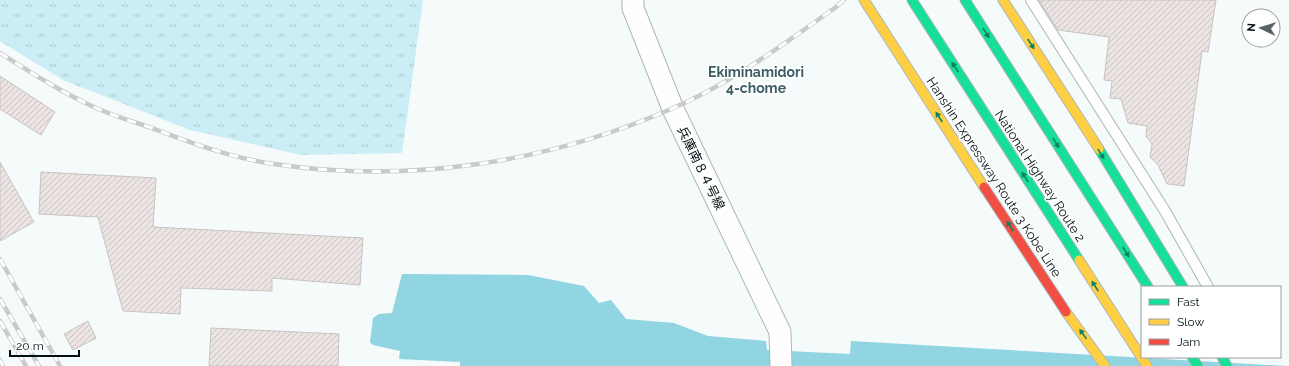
<svg xmlns="http://www.w3.org/2000/svg" width="1289" height="366" viewBox="0 0 1289 366" font-family="Raleway,'Noto Sans JP',sans-serif">
<style>
.park{fill:url(#park-tufts)}
.water{fill:#91d4e2}
.building{fill:url(#building-hatch);stroke:#c7c4c2}
.lines{fill:none;stroke-linecap:round;stroke-linejoin:round}
.lane-casing{stroke:#adb6b8;stroke-width:12}
.street-casing{stroke:#adb6b8;stroke-width:23}
.fast-casing{stroke:#adb6b8;stroke-width:11}
.slow-casing{stroke:#adb6b8;stroke-width:11}
.jam-casing{stroke:#adb6b8;stroke-width:11}
.lane{stroke:#fefefe;stroke-width:10}
.street{stroke:#fefefe;stroke-width:21}
.fast{stroke:#16e098;stroke-width:9}
.slow{stroke:#ffcf43;stroke-width:9}
.jam{stroke:#f24e42;stroke-width:9}
.rail-casing{stroke:#c9cacb;stroke-width:4.5}
.rail{stroke:#fff;stroke-width:3;stroke-dasharray:9;stroke-linecap:butt}
.oneway{fill:#0d825c}
.labels{text-anchor:middle;dominant-baseline:central;stroke-width:3.5;stroke-linejoin:round;paint-order:stroke}
.street-label{font-size:13px;fill:#031013;stroke:#fff}
.neighbourhood-label{font-size:14px;font-weight:bold;fill:#3c5e66;stroke:#fff}
</style>
<defs>
<pattern id="park-tufts" width="24" height="20" patternUnits="userSpaceOnUse"><rect width="24" height="20" fill="#cbedf5"/><path d="M3 7l-1-3M5 7V3M7 7l1-3M15 17l-1-3M17 17v-4M19 17l1-3" fill="none" stroke="#adcad1"/></pattern>
<pattern id="building-hatch" width="6" height="6" patternUnits="userSpaceOnUse"><rect width="6" height="6" fill="#ebe4e2"/><path d="M-1 1l2-2M0 6l6-6M5 7l2-2" fill="none" stroke="#c8c3c1"/></pattern>
</defs>
<rect width="100%" height="100%" fill="#f5fafb"/>
<path class="park" d="M0,0h423l-21,153 -101,2 -111,-25 -127,-50 -60,-37 -3,-2z"/>
<path class="water" d="M402,274l126,1 56,11 15,17 12,-3 15,19 48,4 34,13 58,5 1,9 83,4 1,-13 436,25h-827v-4l-61,-3 1,-8 -27,-6 -3,-3 3,-24 6,-4 13,-1z"/>
<path class="building" d="M1039,0h177l-8,52 -6,-1 -18,135 -17,-2 -9,-19 -8,-8 2,-13 -6,-8 1,-10 -19,-3 -7,-24 -11,-1 2,-17 -8,-1 5,-43 -51,-7z
M0,76l55,36 -14,23 -41,-26z
M0,162l34,60 -34,19z
M41,172l115,6 -3,49 210,11 -3,47 -88,-7v13l-91,-3 -1,26 -57,-3 -25,-94 -59,-3z
M88,321l8,17 -23,12 -9,-16z
M211,328l128,6 -1,32h-129z"/>
<g class="lines">
<defs>
<path id="lane" d="M1031,0l134,211 43,76"/>
<path id="street" d="M633,0v8l40,101 107,223 1,34"/>
<path id="fast" d="M912,0l167,260
M965,0l183,287
M1099,149l84,138
M1192,357l6,9
M1222,357l5,9"/>
<path id="slow" d="M864,0l120,187
M1003,0l96,149
M1079,260l68,106
M1066,312l39,54"/>
<path id="jam" d="M984,187l82,125"/>
</defs>
<use href="#lane" class="lane-casing"/>
<use href="#street" class="street-casing"/>
<use href="#fast" class="fast-casing"/>
<use href="#slow" class="slow-casing"/>
<use href="#jam" class="jam-casing"/>
<use href="#lane" class="lane"/>
<use href="#street" class="street"/>
<use href="#fast" class="fast"/>
<use href="#slow" class="slow"/>
<use href="#jam" class="jam"/>
<defs>
<path id="rail" d="M0,53c30,19 61,39 94,54 17,8 37,14 55,20 40,15 82,31 125,37 134,20 273,-1 397,-55 59,-25 113,-65 165,-102l8,-7
M0,259l60,107
M0,299l39,67
M0,321l26,45
M0,360l3,6"/>
</defs>
<use href="#rail" class="rail-casing"/>
<use href="#rail" class="rail"/>
</g>
<defs><path id="oneway-solid" d="M-6-.8H1V-3.2L6.5 0L1 3.2V.8H-6Z"/></defs>
<g class="oneway">
<use href="#oneway-solid" transform="translate(986 33) rotate(58)"/>
<use href="#oneway-solid" transform="translate(1031 44) rotate(57)"/>
<use href="#oneway-solid" transform="translate(955 67) rotate(-123)"/>
<use href="#oneway-solid" transform="translate(939 117) rotate(-123)"/>
<use href="#oneway-solid" transform="translate(1056 143) rotate(58)"/>
<use href="#oneway-solid" transform="translate(1101 154) rotate(58)"/>
<use href="#oneway-solid" transform="translate(1025 177) rotate(-123)"/>
<use href="#oneway-solid" transform="translate(1010 226) rotate(-123)"/>
<use href="#oneway-solid" transform="translate(1126 252) rotate(58)"/>
<use href="#oneway-solid" transform="translate(1095 286) rotate(-123)"/>
<use href="#oneway-solid" transform="translate(1083 334) rotate(-125)"/>
</g>
<g class="labels">
<g class="street-label">
<text transform="translate(701 168) rotate(64)">兵庫南８４号線</text>
<text transform="translate(1040 176) rotate(57)">National Highway Route 2</text>
<text transform="translate(994 177) rotate(57)">Hanshin Expressway Route 3 Kobe Line</text>
</g>
<g class="neighbourhood-label">
<text x="756" y="72">Ekiminamidori<tspan x="756" dy="16">4-chome</tspan></text>
</g>
</g>
<rect x="1141" y="286" width="140" height="72" fill="#ffffff" stroke="#9a9fa1"/>
<rect x="1149" y="299" width="20" height="6" fill="#16e098" stroke="#9a9fa1"/>
<text x="1177" y="306" font-size="12" fill="#031013">Fast</text>
<rect x="1149" y="319" width="20" height="6" fill="#ffcf43" stroke="#9a9fa1"/>
<text x="1177" y="326" font-size="12" fill="#031013">Slow</text>
<rect x="1149" y="339" width="20" height="6" fill="#f24e42" stroke="#9a9fa1"/>
<text x="1177" y="346" font-size="12" fill="#031013">Jam</text>
<g transform="translate(1261 28) rotate(274)"><circle r="19" fill="#ffffff" stroke="#9a9fa1"/>
<path d="M0-3L7 15L0 10L-7 15Z" fill="#586264"/>
<text y="-6" font-size="11" font-weight="bold" text-anchor="middle" fill="#031013">N</text>
</g>
<path d="M10 350v6h69v-6" fill="none" stroke="#031013" stroke-width="2"/>
<text x="16" y="350" font-size="12" fill="#031013" stroke="#ffffff" stroke-width="3" paint-order="stroke">20 m</text>
</svg>
